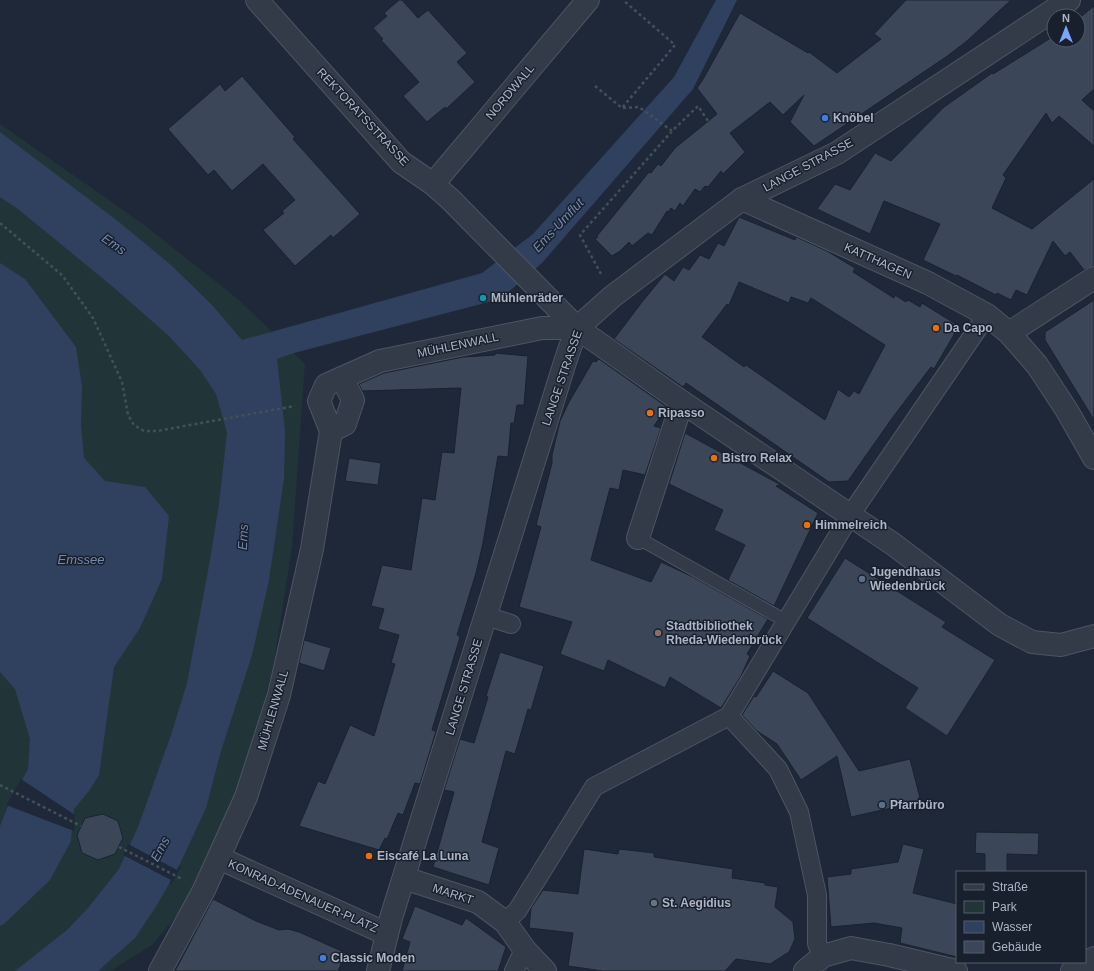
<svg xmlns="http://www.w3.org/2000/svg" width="1094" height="971" viewBox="0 0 1094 971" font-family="Arial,sans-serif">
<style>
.green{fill:#213539}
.water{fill:#30405f}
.pier{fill:#1f2838}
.building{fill:#3b4659;stroke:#1a222f;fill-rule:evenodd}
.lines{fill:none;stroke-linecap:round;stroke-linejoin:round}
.service-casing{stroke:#4d5564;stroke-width:14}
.pedestrian-casing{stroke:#4d5564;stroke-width:20}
.minor-casing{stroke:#4d5564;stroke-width:24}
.tertiary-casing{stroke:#4d5564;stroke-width:24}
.path{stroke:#3f5257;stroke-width:2.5;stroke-dasharray:3 3;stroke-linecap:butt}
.service{stroke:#333b49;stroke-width:12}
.pedestrian{stroke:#333b49;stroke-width:18}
.minor{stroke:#333b49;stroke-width:22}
.tertiary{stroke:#333b49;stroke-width:22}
.shop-dot{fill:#3f7fe0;stroke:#19202d;stroke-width:1.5}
.culture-dot{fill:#0f9aa8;stroke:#19202d;stroke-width:1.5}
.food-dot{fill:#e8710a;stroke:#19202d;stroke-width:1.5}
.service-dot{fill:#5c6f8a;stroke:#19202d;stroke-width:1.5}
.education-dot{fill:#8d6e63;stroke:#19202d;stroke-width:1.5}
.worship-dot{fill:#6b7280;stroke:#19202d;stroke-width:1.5}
.labels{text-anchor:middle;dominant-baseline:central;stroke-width:3;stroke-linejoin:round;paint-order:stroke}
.street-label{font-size:12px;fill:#adb5c6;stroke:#19202d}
.poi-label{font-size:12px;font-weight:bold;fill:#adb5c6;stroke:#19202d;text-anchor:start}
.water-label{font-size:13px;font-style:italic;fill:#7489b0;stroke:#19202d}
</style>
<rect width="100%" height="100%" fill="#1f2838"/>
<path class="green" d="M0,124l143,100 96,76 66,64 -13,183 -18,115 -26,109 -59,130 -37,44 -42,26h-110z"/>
<path class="water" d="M716,0h21l-44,89 -151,174 -42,36 -206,54 -17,6 8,72 -1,47 -15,102 -17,75 -31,96 -15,57 -27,58 -22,39 -22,33 -37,33h-83l52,-41 21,-22 31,-39 19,-42 33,-92 16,-52 23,-123 9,-56 8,-71 -11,-39 -16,-24 -31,-34 -57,-50 -94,-77 -18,-12v-65l119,90 52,43 41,40 30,35 240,-67 51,-39 141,-157z
M0,263l25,16 51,68 6,40 -1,38 3,33 21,23 40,6 24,29 -7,63 -22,49 -26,39 -15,108 -10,16 -15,18 -3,32 -21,39 -46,44 -4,2v-100l8,-20 20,-37 2,-30 -15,-50 -15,-17z"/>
<path class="pier" d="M21,779l54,36 -1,16 -68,-26z
M128,844l49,26 2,-4h2l-10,19 -1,-2 1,-3 -48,-25z"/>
<path class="building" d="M399,0h3l16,18 10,-8 39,43 -10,9 18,20 -29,27 -1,-2 -18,15 -24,-26 16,-14 -38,-42 2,-1 -10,-11 14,-12 -3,-3z
M906,0h105l-44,41 -21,16 -132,89 -24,-24 14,-27 -21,20 -13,-13 -40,31 15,19 -22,22 -2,-3 -13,16 -3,-1 -5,6 -5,-3 -12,17 -3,-3 -5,8 -4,-3 -3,4 -1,-1 -15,24 -4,-2 -16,13 -3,-4 -9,9 -8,5 -17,-17 3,-2 -1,-1 52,-64 2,1 7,-9 3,2 14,-18 42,-34 -20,-26 5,-7 38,-68 68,40 1,-1 28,21 44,-34 -7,-5z
M1094,6v83l-12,11 12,11v35l-35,-30 -7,7 -6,-10 -43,62 3,3 -14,30 40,21 62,-50v87l-10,4 -14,-18 -5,4 -12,-15 -26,54 -11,-5 -5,10 -14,-7 -1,2 -39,-20 -1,1 -33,-16 17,-36 -56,-23 -14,33 -53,-25 18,-25 15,6 25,-37 16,8 53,-54 48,-34 1,1 61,-38v4h24v-21z
M242,76l53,61 -2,2 67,75 -27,24 -2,-3 -36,31 -32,-36 21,-17 -2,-2 13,-11 -32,-36 -31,27 -18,-21 -6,5 -40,-46 52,-45 5,7z
M739,217l56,23 1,-3 31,14 28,17 -2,4 41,26 1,-3 11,7 2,-2 12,7 2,-4 37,23 -25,43 -3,-2 -38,50 -45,64 -19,1 -143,-99 -3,4 -69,-48 28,-37 23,-28 9,7 9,-14 6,3 11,-15 9,4 9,-16 6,3zM739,282l50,21 2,-6 17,6 3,-5 74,47 -26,49 -5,-3 -5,6 -11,-8 -13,31 -79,-55 -2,2 -42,-30 25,-33 2,1z
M1094,300v120l-49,-80v-8z
M495,353l33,3 -4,49h-7l-3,18h-3l-3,34 -10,-1 -15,87 -7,30 -19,62 3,2 -28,93 4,1 -16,53 -5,-1 -12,32 -5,-2 -11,26 -2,-1 -6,12 -80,-24 19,-45 7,3 25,-59 24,11 21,-72 -4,-1 8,-28 -21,-6 6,-20 -13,-3 11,-41 29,5 11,-72 13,2 7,-48 12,1 7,-65 -99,3 -3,-7 25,-11 79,-16 32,-2z
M599,359l68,48 -13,19 7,2 -16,47 -22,-5 -4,20 -9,-2 -19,72 60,22 10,-20 32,15 75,42 -21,35 3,2 -9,20 -20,32 -51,-31 -5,11 -57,-28 -4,11 -44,-17 12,-32 -53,-15 22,-80 -5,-2 16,-62v-8l8,-34 9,-19 24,-41 3,1z
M685,433l96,52 -5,1 42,27 -44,93 -46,-26 17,-35 -31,-15 9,-20 -54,-26z
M349,458l32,5 -3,22 -33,-4z
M845,558l101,64 -4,5 53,33 -48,76 -42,-28 13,-20 -111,-70z
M304,640l27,8 -7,23 -25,-8z
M500,652l44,14 -13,44 -3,-1 -13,45 -9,-3 -24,91 17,6 -10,37 -56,-18 21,-75 -10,-2 16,-51 14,4 14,-46 -2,-1z
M773,671l35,22 51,78 51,-12 10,39h-2v4l-67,15 -14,-61 -36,24 -24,-36 -20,-13 -15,-16 12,-19 2,1z
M103,814l15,7 5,17 -8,16 -17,6 -16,-7 -5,-18 8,-17z
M976,832l63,1 -1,22 -31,-1v18h-22v-18l-10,-1z
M903,844l21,5 -11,44 44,11v53l-57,-14 2,-15 -28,-5 -43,4 -4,-50 24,-3v-5l47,-7z
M584,849l34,5 1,-5 35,4v4l79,12 -1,9 33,5v2l13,2 -3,20 18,15 2,17 -6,13 -19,12 -34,-5 -11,12h-122l-35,-5 5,-33 -44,-5 2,-20 12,-18 35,4z
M213,899l43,22 23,9 9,-1 11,3 47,21 -8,18h-163z
M415,906l47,19 4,-7 40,29 -8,24h-96l8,-29 -8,-3z"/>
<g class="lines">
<defs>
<path id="service" d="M638,538l148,83"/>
<path id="pedestrian" d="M486,616l25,8
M729,716l122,-202 136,-199
M729,716l49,53 21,43 18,83v49l6,12
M505,922l12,-11 77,-124 135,-71
M514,971l7,-15 4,-6"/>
<path id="minor" d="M257,0l144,162 32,22 18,16 126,128 105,74 211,142 107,81 32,17 29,3 33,-9
M433,184l155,-184
M742,199l186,84 59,32 22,18 28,32 29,44 28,49
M1009,333l85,-55
M331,431l14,-7 8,-24 -11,-22
M638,538l44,-136
M219,858l168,76
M404,878l74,24 27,20 20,28 20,21
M160,971l44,-81 42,-93 33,-102 33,-146 19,-118 -12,-30 7,-16 54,-24 162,-33h35
M805,971l18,-15 28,-8 38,7 67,16
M1072,971l12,-5 10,-8"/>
<path id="tertiary" d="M378,971l13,-53 175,-559 11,-31 36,-32 129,-97 95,-46 232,-153"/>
</defs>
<use href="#service" class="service-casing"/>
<use href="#pedestrian" class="pedestrian-casing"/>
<use href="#minor" class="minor-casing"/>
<use href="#tertiary" class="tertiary-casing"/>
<path class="path" d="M595,86l27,22 53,-63 -52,-45
M623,108l16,-1 33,24
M0,223l62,52 31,43 29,64 6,33 6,10 10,6h13l138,-25
M601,274l-21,-39 92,-104 26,-25 10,15
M0,785l81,41
M119,847l63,32"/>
<use href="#service" class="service"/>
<use href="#pedestrian" class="pedestrian"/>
<use href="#minor" class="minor"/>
<use href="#tertiary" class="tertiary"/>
</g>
<g class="shop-dot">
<circle cx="825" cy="118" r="4"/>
<circle cx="323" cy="958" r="4"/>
</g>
<circle class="culture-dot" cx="483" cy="298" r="4"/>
<g class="food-dot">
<circle cx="936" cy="328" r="4"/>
<circle cx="650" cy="413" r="4"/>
<circle cx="714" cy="458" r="4"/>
<circle cx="807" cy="525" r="4"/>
<circle cx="369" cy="856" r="4"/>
</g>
<g class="service-dot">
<circle cx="862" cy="579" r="4"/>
<circle cx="882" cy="805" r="4"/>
</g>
<circle class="education-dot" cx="658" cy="633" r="4"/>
<circle class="worship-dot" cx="654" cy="903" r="4"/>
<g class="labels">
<g class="street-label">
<text transform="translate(510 92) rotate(-50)">NORDWALL</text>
<text transform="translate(363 117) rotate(47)">REKTORATSSTRASSE</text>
<text transform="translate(808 165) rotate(-28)">LANGE STRASSE</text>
<text transform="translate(878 261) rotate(24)">KATTHAGEN</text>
<text transform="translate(458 345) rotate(-12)">MÜHLENWALL</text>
<text transform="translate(562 378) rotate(-71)">LANGE STRASSE</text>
<text transform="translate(464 687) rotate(-73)">LANGE STRASSE</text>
<text transform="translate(273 710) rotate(-74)">MÜHLENWALL</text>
<text transform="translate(453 894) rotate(18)">MARKT</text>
<text transform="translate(303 896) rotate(24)">KONRAD-ADENAUER-PLATZ</text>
</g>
<g class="poi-label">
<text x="833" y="118">Knöbel</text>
<text x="491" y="298">Mühlenräder</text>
<text x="944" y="328">Da Capo</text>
<text x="658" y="413">Ripasso</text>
<text x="722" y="458">Bistro Relax</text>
<text x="815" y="525">Himmelreich</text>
<text x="870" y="572">Jugendhaus<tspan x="870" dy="14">Wiedenbrück</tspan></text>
<text x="666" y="626">Stadtbibliothek<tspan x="666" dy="14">Rheda-Wiedenbrück</tspan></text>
<text x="890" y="805">Pfarrbüro</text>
<text x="377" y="856">Eiscafé La Luna</text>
<text x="662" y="903">St. Aegidius</text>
<text x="331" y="958">Classic Moden</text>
</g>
<g class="water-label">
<text transform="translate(558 225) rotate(-47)">Ems-Umflut</text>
<text transform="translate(114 244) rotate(35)">Ems</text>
<text transform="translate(243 537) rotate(-87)">Ems</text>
<text x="81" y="559">Emssee</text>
<text transform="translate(160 849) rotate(-61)">Ems</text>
</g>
</g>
<rect x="956" y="871" width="130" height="92" fill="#19202d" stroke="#545c6a"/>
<rect x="964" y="884" width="20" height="6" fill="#333b49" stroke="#545c6a"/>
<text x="992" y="891" font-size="12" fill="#adb5c6">Straße</text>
<rect x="964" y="901" width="20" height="12" fill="#213539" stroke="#545c6a"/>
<text x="992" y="911" font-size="12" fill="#adb5c6">Park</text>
<rect x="964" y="921" width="20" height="12" fill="#30405f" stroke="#545c6a"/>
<text x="992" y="931" font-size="12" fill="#adb5c6">Wasser</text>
<rect x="964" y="941" width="20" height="12" fill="#3b4659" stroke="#545c6a"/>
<text x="992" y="951" font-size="12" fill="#adb5c6">Gebäude</text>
<g transform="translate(1066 28)"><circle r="19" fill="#19202d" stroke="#545c6a"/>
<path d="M0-3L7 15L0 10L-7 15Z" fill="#7ca5fc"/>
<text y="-6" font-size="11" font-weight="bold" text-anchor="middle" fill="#adb5c6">N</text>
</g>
</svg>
